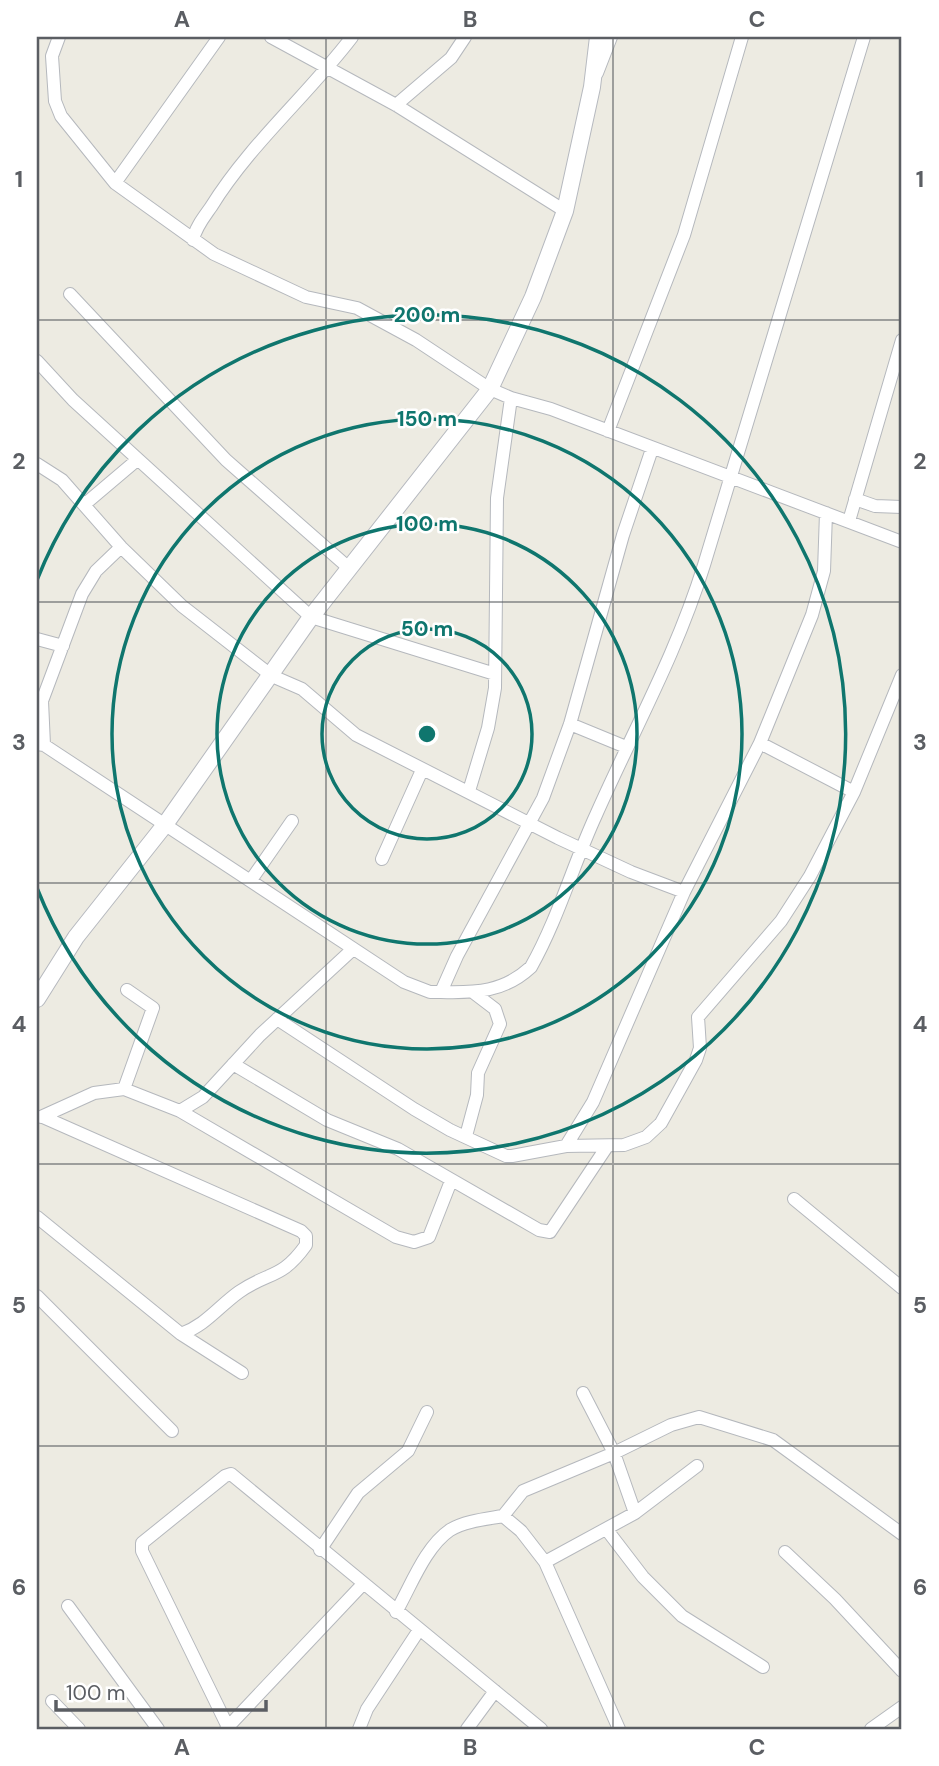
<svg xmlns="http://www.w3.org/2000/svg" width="939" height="1766" viewBox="0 0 939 1766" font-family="'DM Sans',sans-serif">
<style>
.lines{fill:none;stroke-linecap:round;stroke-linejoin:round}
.street-casing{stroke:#b5b8bd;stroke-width:14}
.secondary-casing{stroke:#b6b9bf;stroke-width:18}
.street{stroke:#fff;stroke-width:12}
.secondary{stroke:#fff;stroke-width:16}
.grid{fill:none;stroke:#5b5e63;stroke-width:2;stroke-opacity:0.55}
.ring{fill:none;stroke:#0f766e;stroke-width:3.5}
.centre{fill:#0f766e;stroke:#fff;stroke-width:3.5}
.ring-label{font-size:21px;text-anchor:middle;font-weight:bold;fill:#0f766e;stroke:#fff;stroke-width:5;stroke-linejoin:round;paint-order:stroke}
.neatline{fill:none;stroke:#5b5e63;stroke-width:2.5}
.grid-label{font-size:23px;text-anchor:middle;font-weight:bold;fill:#5b5e63}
</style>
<rect width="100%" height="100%" fill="#edebe2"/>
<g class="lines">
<defs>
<path id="street" d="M59,37l-7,19 3,45 6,15 54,67 99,71 92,43 51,11 59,32 74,49 21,9 40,11 351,133
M271,37l125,68 169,106
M597,73l14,-36
M396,105l55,-47 14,-21
M115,183l104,-146
M193,240c2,-12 11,-23 18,-33 39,-63 96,-111 141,-170
M70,294l156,166 124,109
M37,361l36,39 238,217 184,57
M608,431l76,-196 58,-198
M37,464l25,16 59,67 61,59 90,70 30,13 54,46 202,103 73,34 53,20
M855,499l20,7 27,1
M85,504l52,-44
M849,521l53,-181
M37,639l26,7
M570,724l56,23
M760,743l94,49 48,-117
M37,744l7,1 360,237 26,10h11l16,-36 86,-158 27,-74 53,-189 29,-86
M44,745l-2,-44 40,-107 14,-23 25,-24
M469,791l19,-63 7,-40 2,-190 14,-100
M382,859l40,-89
M251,880l41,-59
M441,992c35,1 63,0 90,-25 27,-48 42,-102 65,-152 38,-86 80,-160 108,-250l160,-528
M277,1019l137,90 36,21 56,26h6l54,-10 58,-1 22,-8 15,-14 35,-63 4,-12 -2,-31 83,-96 29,-45 44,-84
M233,1064l94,56 71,29 141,81 11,2 56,-84
M124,1089l29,-81 -26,-18
M180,1111l23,-14 57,-62 93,-86
M41,1117l53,-24 30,-4 56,22 216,126 18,5 15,-5 22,-56
M466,1136l11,-41 1,-22 22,-49 -5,-15 -21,-16
M566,1146l27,-44 91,-210 76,-149 52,-128 12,-44 2,-58
M794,1199l108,89
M37,1217l144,117c25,-9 37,-27 58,-42 30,-21 42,-12 67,-47v-9l-5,-5 -258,-114
M37,1296l135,135
M181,1334l61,39
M635,1513l62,-47
M503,1516l20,-25 91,-38 57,-28 28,-8 74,23 129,94
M607,1530l36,47 39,39 81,51
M320,1550l38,-57 50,-42 19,-39
M785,1552l50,47 67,72
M545,1562l90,-49 -21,-60 -31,-60
M68,1606l90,123
M396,1612c15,-26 29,-65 54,-82 15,-9 36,-11 53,-14l18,15 24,31 74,167
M52,1701l27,28
M228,1727l-86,-176v-8l83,-67 6,-2 310,255
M226,1729l136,-144
M359,1729l8,-20 52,-79
M467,1729l28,-38
M871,1729l31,-22"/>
<path id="secondary" d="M37,999l39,-62 88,-111 147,-209 179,-228 43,-92 32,-86 27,-124 6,-50"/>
</defs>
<use href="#street" class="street-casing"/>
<use href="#secondary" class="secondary-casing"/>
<use href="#street" class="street"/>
<use href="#secondary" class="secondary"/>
</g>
<path class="grid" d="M326,37v1692M613,37v1692M37,320h865M37,602h865M37,883h865M37,1164h865M37,1446h865"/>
<g class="ring">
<circle cx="427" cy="734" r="105"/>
<circle cx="427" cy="734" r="210"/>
<circle cx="427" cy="734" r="315"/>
<path d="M37 580A419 419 0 1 1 37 888"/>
</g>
<circle cx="427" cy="734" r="10" class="centre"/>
<g class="ring-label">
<text x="427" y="322">200 m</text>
<text x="427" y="426">150 m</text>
<text x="427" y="531">100 m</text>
<text x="427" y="636">50 m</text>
</g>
<rect width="939" height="1766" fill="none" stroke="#ffffff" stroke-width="77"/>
<path d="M56 1700v10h210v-10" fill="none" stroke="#5b5e63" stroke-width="3.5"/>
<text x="66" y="1700" font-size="21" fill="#5b5e63" stroke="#ffffff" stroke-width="5" paint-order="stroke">100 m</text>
<rect x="38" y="38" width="862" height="1690" class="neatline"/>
<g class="grid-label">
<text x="182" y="27">A</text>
<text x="470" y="27">B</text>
<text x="757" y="27">C</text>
<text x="19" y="187">1</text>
<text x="920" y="187">1</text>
<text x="19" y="469">2</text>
<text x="920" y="469">2</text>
<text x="19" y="750">3</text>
<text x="920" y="750">3</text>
<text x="19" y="1032">4</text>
<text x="920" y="1032">4</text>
<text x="19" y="1313">5</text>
<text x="920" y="1313">5</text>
<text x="19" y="1595">6</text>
<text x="920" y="1595">6</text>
<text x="182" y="1755">A</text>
<text x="470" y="1755">B</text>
<text x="757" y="1755">C</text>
</g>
</svg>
